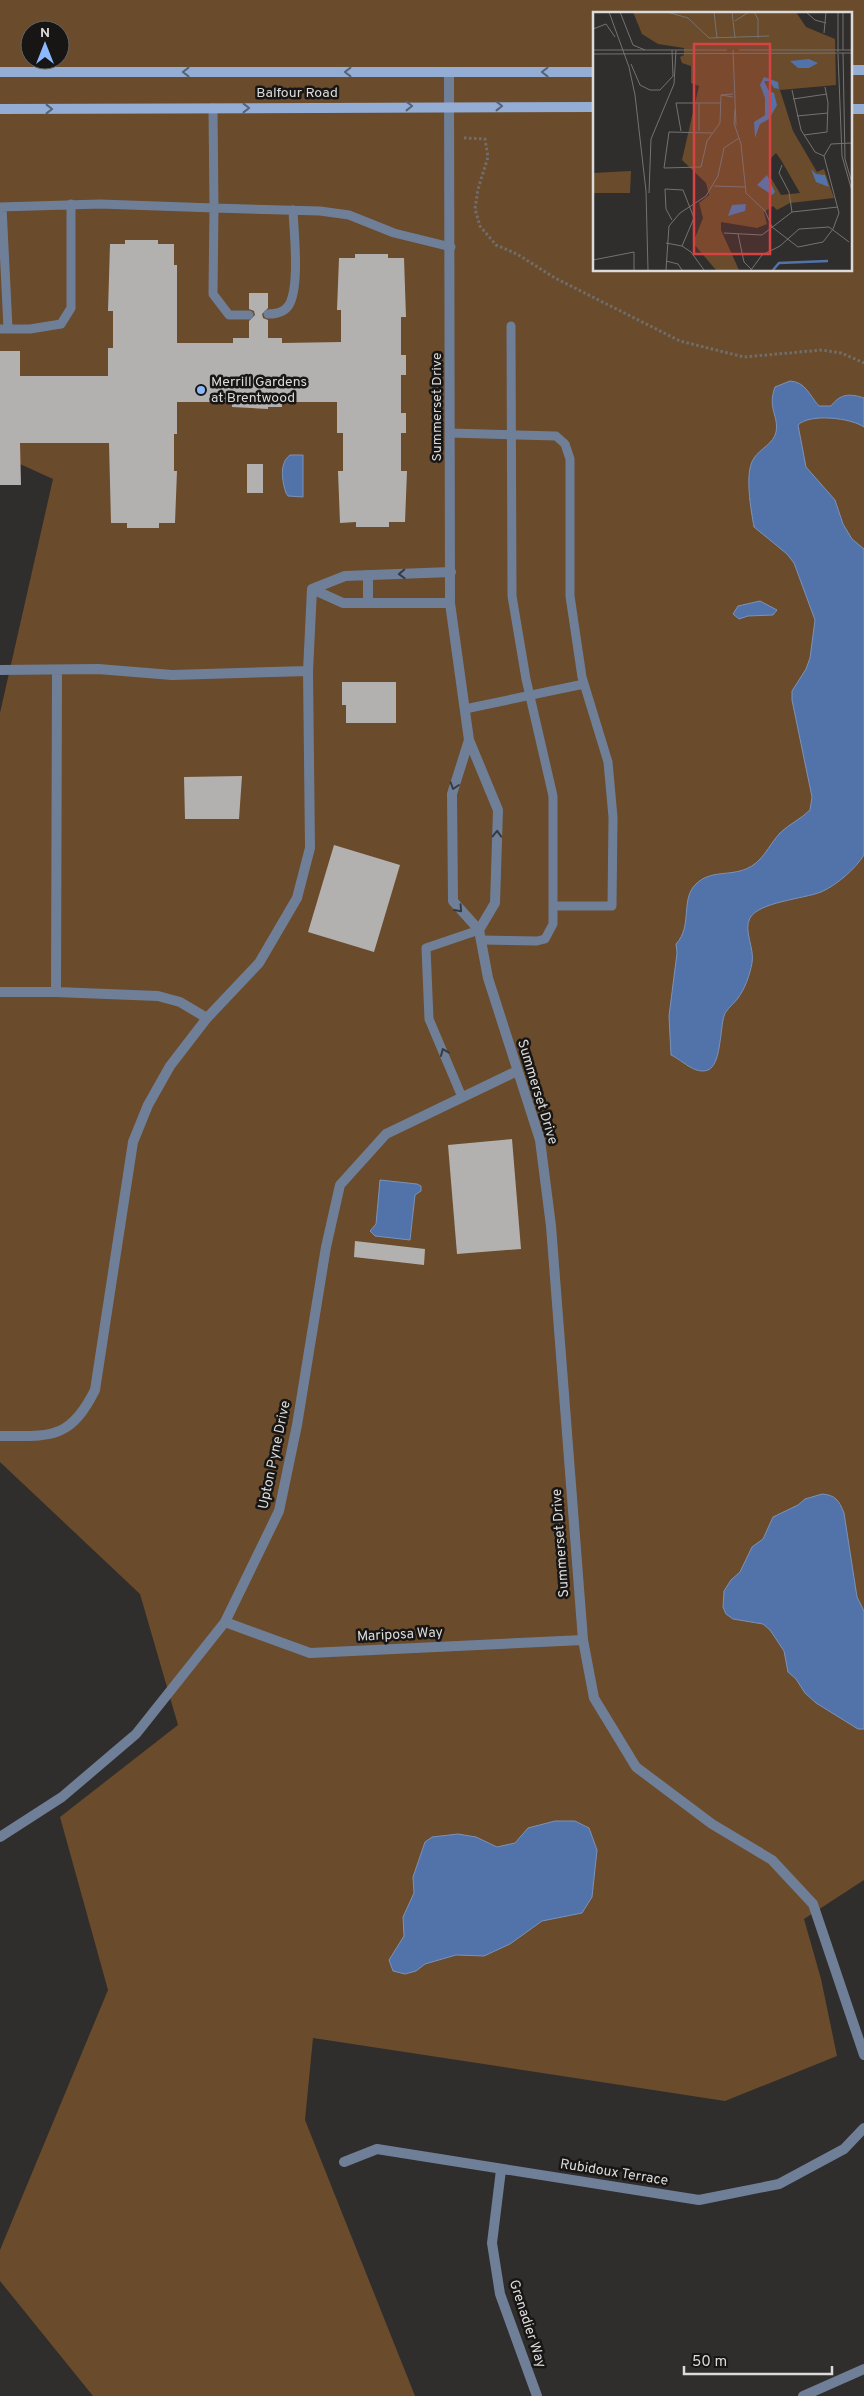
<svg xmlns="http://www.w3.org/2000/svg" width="864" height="2396" viewBox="0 0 864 2396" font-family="Overpass,sans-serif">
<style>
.green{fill:#6a4b2b;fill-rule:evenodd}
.water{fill:#5273aa;stroke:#7b92b8}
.building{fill:#b3b1af}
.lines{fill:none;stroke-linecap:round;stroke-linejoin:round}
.path{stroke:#706e6d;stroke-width:3;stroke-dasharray:2.5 2.5;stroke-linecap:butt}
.lane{stroke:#707f98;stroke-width:9}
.street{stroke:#707f98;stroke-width:10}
.secondary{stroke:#94add5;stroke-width:10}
.oneway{stroke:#566275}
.oneway2{stroke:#363b43}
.poi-dot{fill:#8eb8fd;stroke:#171615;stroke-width:2}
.labels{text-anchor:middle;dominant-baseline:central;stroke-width:5;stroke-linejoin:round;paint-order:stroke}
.street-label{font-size:14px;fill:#dcdbda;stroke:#171615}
.poi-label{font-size:14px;fill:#dcdbda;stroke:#171615;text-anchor:start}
.inset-river{fill:none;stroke:#5273aa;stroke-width:2.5}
.inset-road{fill:none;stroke:#757372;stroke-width:1}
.view{fill:#d74343;fill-opacity:0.15;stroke:#d74343;stroke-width:2.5}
.inset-edge{fill:none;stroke:#dcdbda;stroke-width:2.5}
</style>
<rect width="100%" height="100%" fill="#302e2c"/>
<path class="green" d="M0,0h864v1880l-60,39 17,60 16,77 -112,45 -412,-63 -8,82 110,276h-322l-93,-115v-31l108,-260 -48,-173 118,-92 -38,-131 -140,-132v-749l53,-234 -53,-24zM594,14h256v256h-256zM30,30h30v30h-30z"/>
<path class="water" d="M790,381c16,1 19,14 29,25h12c9,-12 18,-13 33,-8v29c-13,-9 -54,-14 -66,-2l8,42 29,33 8,24 9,15 12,10v306c-9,14 -27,30 -43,37 -18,7 -62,10 -71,26 -7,12 5,31 2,45 -2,11 -7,26 -14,35 -4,6 -12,11 -14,18 -4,13 -3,49 -16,54 -13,5 -26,-10 -37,-15l-2,-39 8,-63 -1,-9c17,-18 4,-45 20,-60 14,-14 33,-8 50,-15 17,-7 22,-23 34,-36 9,-9 21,-14 30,-23l2,-13 -20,-97v-9l14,-22 4,-11 5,-38 -21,-57 -7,-9 -33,-27c-3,-17 -10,-55 0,-69 6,-9 20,-15 22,-26 3,-17 -9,-23 -1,-45z
M290,455h13v42l-15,-1 -2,-3c-4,-12 -7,-30 4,-38z
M760,601l17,9 -4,5 -25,1 -9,3 -6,-5 5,-8z
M380,1180l37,4 4,2v5l-6,4 -5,45 -35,-4 -5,-5 6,-7z
M822,1494c13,1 17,6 22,19l13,84 7,14v118h-6l-42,-26 -11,-10 -9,-14 -8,-7 -4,-21 -14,-21 -7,-6 -30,-5 -7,-5 -3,-7 1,-16 7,-11 9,-8 12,-25 11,-8 10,-22 25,-12 7,-6z
M555,1821h20l14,7 8,22 -5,47 -10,16 -40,8 -32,23 -26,12 -28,-1 -31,9 -9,7 -11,3 -12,-3 -4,-11 15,-24 -1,-19 11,-24 -1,-16 12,-35 7,-5 26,-3 18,3 21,10 18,-4 13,-15z"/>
<path class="building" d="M125,240h33v4h16v21h3v78h56v-5h16v-17l6,-6 -1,-4 -5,-2v-16h19v15l-6,6 1,4 5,2v18h14v5l59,-1v-32h-4l2,-52h16v-4h33v4h16l2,59h-5v38h5v20h-5v38h5v20h-5v38h6l-2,51h-16v5h-33v-5l-16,1 -2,-52h5v-38h-6v-31h-55v5h-14v2l-36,-2v-5h-55v32h-3v37h3l-2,52h-16v5h-32v-5h-16l-2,-80h-89l1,42h-21v-134h20v25h88v-28h5v-37h-5l2,-67h15z
M247,464h16v29h-16z
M342,682h54v41h-50v-18h-4z
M242,776l-3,43h-54l-1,-42z
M334,845l66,20 -26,87 -66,-20z
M512,1139l9,110 -64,5 -9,-109z
M355,1241l70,8 -1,16 -70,-8z"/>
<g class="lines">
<path class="path" d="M464,138l21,1 3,18 -10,32 -3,20 5,17 16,19 21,9 38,24 125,63 64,16 78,-7 19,3 23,10"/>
<path class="lane" d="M213,108l1,100 106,3 29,4 45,18 57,14
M0,207l100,-3 114,4 -1,86 16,21h20
M2,207l6,121
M268,314c7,0 16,-1 21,-9 11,-19 5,-72 4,-95
M0,329h30l31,-5 10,-16v-104
M450,433l106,3 9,8 5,15v137l12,81 26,85 5,55 -1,89h-59
M465,709l119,-25
M481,940l56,1 8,-2 8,-15v-128l-27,-117 -14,-83 -1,-270
M462,1097l-33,-78 -3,-71 53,-18"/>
<path class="street" d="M449,72l1,531 19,137 29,70 -3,93 -16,27
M368,575v28
M450,603h-107l-31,-14 33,-13 106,-4
M0,670l98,-1 74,6 136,-4
M469,740l-17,54 1,107 26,29 9,48 52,162 11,86 32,414 11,58 42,69 76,57 60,36 41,44 51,151
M0,992h56l102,4 22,6 27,16
M56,992l1,-322
M0,1436c51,0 70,4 95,-46l38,-248 15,-37 22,-39 37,-48 52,-55 38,-65 13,-50 -2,-177 4,-82
M225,1622l85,31 273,-13
M0,1837l62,-40 74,-63 89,-112 54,-111 18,-86 29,-178 14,-62 46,-51 131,-63
M344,2162l33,-13 322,51 80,-16 65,-35 20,-21
M501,2170l-9,73 8,51 37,102
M803,2396l61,-27"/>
<path class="secondary" d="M850,70h14
M0,72h594
M0,109l594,-2
M850,109h14"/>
</g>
<defs><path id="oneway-chevron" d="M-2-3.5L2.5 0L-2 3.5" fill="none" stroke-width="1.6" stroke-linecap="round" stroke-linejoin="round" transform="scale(1.25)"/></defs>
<g class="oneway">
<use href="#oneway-chevron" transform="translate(186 72) rotate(-180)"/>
<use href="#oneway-chevron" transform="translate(348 72) rotate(-180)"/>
<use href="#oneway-chevron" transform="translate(545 72) rotate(180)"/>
<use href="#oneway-chevron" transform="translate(409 106)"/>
<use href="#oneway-chevron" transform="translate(499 106)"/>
<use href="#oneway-chevron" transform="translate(246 108)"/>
<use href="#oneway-chevron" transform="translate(49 109)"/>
</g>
<g class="oneway2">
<use href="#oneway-chevron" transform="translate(402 574) rotate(178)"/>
<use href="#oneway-chevron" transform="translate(454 786) rotate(108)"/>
<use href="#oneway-chevron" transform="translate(497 834) rotate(-88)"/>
<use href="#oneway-chevron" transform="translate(459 909) rotate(48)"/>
<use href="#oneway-chevron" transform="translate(444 1052) rotate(-113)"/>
</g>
<circle class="poi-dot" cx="201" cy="390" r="5"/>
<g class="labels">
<g class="street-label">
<text x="297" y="93">Balfour Road</text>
<text transform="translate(437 407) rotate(-90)">Summerset Drive</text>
<text transform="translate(537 1092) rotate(73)">Summerset Drive</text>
<text transform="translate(275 1455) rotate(-78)">Upton Pyne Drive</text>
<text transform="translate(561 1543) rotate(-94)">Summerset Drive</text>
<text transform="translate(400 1635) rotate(-3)">Mariposa Way</text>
<text transform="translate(614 2173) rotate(9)">Rubidoux Terrace</text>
<text transform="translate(527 2324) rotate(72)">Grenadier Way</text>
</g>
<g class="poi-label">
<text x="211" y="382">Merrill Gardens<tspan x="211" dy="16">at Brentwood</tspan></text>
</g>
</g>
<g transform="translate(593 12)">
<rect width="259" height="259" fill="#302e2c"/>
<path d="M40,0h163l10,15 29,12 1,46 -56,5 13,41 24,41 7,-3 10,29 -44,5 -13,7 -4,-4 -9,6 3,12 -10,4 -36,-6v8l18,40h-23l-23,-27 10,-25 -4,-15 10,-8 -3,-12 -24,-23 17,-74 -8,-3v-17l-9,-3 -2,-6 4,-2v-7l-26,-4 -16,-10zM183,141l5,7 19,33 -19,2 -10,-17 -1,-19zM38,159l-1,22h-37v-20z" fill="#6a4b2b" fill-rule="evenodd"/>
<path d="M216,47l9,4 -9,5h-11l-8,-7zM171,65l14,5 1,7 -5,-1 -5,-7h-5l5,10 5,2 3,12 -8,14 -9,5 -5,14 -1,-16 11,-7v-17l-5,-13zM218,157l5,5 9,1 4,12 -13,-5zM174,163l8,17 -3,3 -15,-10zM153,192l-1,7 -17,5 4,-11z" fill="#5273aa"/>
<path class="inset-river" d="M180,258l6,-7 49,-2"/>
<path class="inset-road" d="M16,0l20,55 6,28 11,96 2,79M27,0l13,33 12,5M74,0l21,6 21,20 60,-2M121,0l3,26M139,0l3,26M161,0l4,7v19M213,0l9,8 11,3M245,0v40M142,9l14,-9M0,17l13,-5 9,13M231,21l2,-21M0,38h134M140,38l3,75M146,38h113M250,38v-38M250,41l2,106 7,24M0,42l259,-1M245,42l4,102 10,35M38,52l9,21 10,5h10l13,-14 -1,-26M199,78l9,40 14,22 9,4M140,85l-12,-2 12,-1M200,87l34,-5M142,97l-1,14 7,21 5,49 19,18 7,16 26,20 25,-5 10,-13 6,-16 -15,-57 7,-12 21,-1M204,104l31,-3M88,119l-5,-28h45M106,119v-28M119,121l-43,-1 -5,36 37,-1 6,-26 13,-18 1,-28M211,123l23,-3 1,-29 -3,-16M189,153l-3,8 10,19 3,20M121,174l31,1M56,181l2,-54 23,-55 2,-34M79,208l-6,-11 -1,-20 18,1 11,28 -12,28M131,221l38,2 30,-23 46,-5M145,222l6,28 8,8M73,231l16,3 9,6 13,18M0,248l41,-8v18M73,249l12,3 4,6M73,258l3,-44 11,-13 26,-17 12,-20 6,-28 15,-10M158,258l11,-15 18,-9 19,-17 30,-2 20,15"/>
<path class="view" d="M101,32h76v210h-76z"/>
<rect width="259" height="259" class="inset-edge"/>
</g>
<g transform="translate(45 45)"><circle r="24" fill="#171615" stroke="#666564"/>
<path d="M0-4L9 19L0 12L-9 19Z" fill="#8eb8fd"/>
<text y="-8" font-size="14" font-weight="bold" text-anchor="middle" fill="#dcdbda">N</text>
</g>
<path d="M684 2366v8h148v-8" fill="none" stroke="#dcdbda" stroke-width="2.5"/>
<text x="692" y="2366" font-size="15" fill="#dcdbda" stroke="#171615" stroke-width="4" paint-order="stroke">50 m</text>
</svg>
